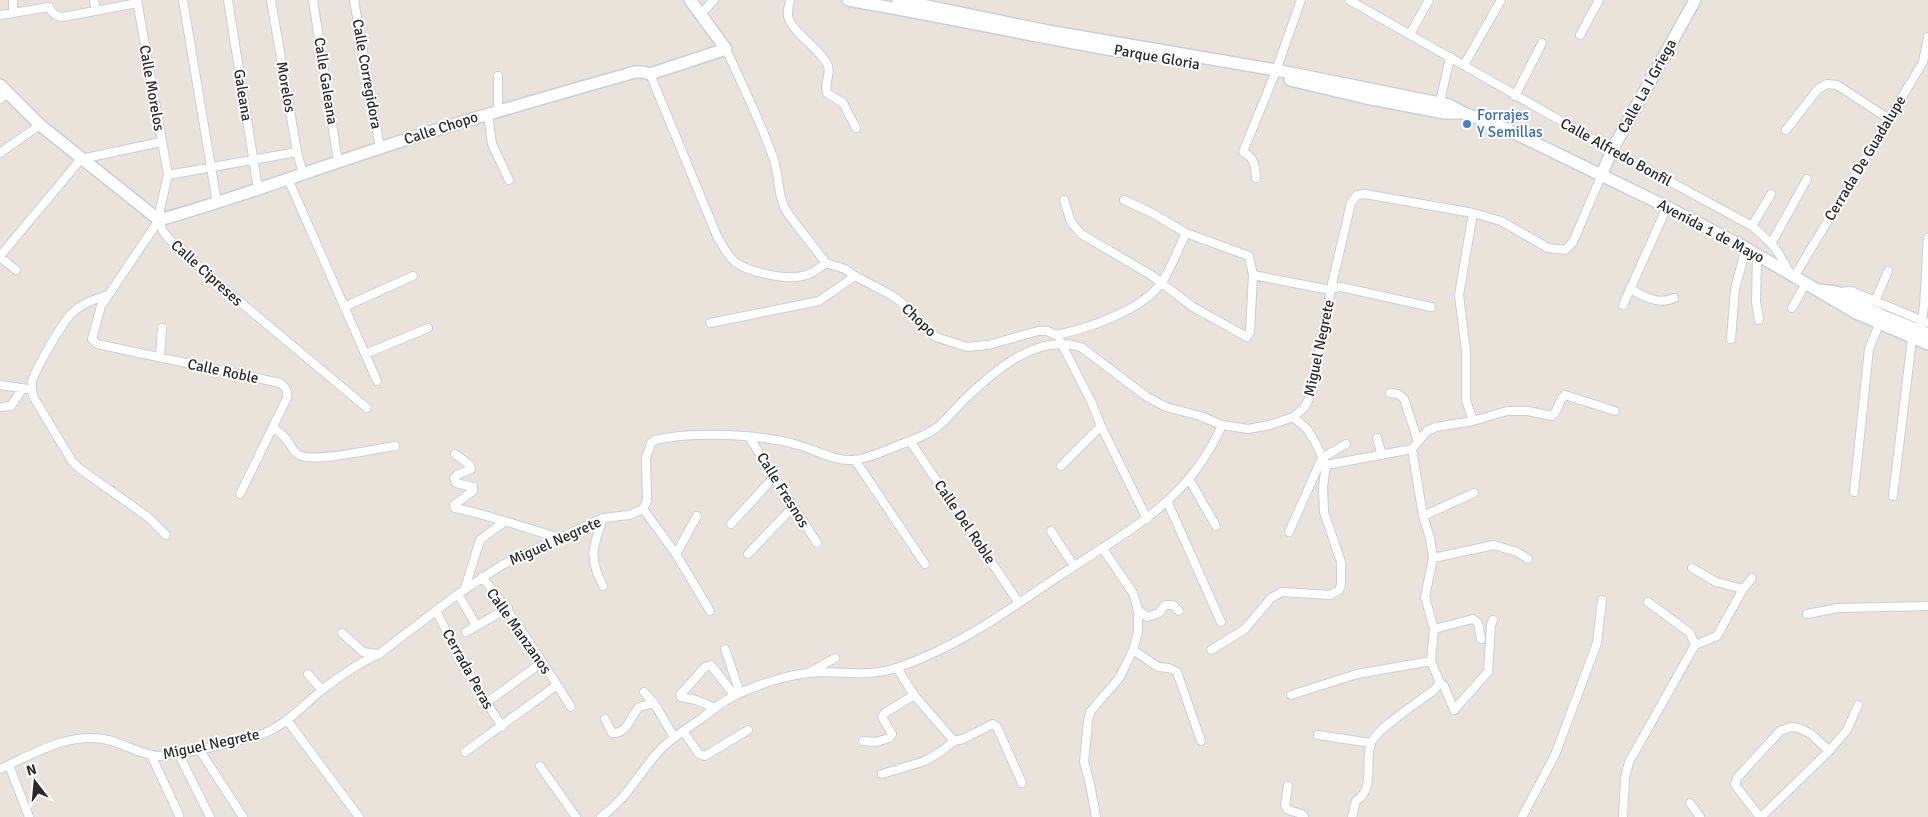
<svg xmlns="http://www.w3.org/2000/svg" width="1928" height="817" viewBox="0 0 1928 817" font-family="Signika,sans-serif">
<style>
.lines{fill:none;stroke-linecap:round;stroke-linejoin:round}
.street-casing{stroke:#cbced9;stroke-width:10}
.secondary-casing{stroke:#cbced9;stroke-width:14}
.street{stroke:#fff;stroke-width:8}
.secondary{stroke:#fff;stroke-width:11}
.shop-dot{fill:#3f7fe0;stroke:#fff;stroke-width:2}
.labels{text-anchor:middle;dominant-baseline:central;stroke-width:4;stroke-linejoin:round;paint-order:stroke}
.street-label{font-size:15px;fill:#292929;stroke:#fff}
.shop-label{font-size:15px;fill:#366cbe;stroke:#fff;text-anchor:start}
</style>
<rect width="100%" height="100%" fill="#eae3dc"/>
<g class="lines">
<defs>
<path id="street" d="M13,0v12
M94,0l2,11
M137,0l31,175 -8,34 -1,11 4,11 6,8 46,42 152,127
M183,0l34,203
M228,0l30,189
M271,0l26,152 6,22
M313,0l25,162
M354,0l26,148
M790,0c-1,5 -3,11 -2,16 3,16 34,34 40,50 3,9 -4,17 -1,27l16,10 13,25
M1349,0l263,150 140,76c20,17 26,23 37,47
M701,14l13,-14
M0,15l49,-8c4,7 6,9 14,10l74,-14
M1410,34l19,-34
M1580,35l19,-35
M726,49c16,36 35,73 48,111 6,19 3,39 15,55l37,48 19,6 10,7 36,19 10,7 23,26 12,9 31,10 21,-2 50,-14h9l9,4c31,-6 87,-25 106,-53 10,-15 16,-33 24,-49
M1464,65l37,-65
M650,74l67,162c5,9 10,19 18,26 15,11 54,19 71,13 8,-2 14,-8 20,-12
M498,76v35
M1515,96l27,-53
M0,99l8,-6
M1440,102l10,-45
M488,114l4,30 17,36
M1786,130l32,-41 9,-5 10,1 52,34
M0,153l40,-28
M168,175l129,-23
M1256,178c-1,-12 -1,-20 -13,-26l31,-76 27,-76
M288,179l89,202
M1064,200l7,22 10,12 70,41 42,32 54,30 3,-5 3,-57 -4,-19 -63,-23 -34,-20 -28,-13
M159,220l-58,86 -9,33 5,5 183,39c6,4 8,8 7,15l-47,96
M1752,226l19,-32
M1772,242l35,-63
M1757,255l-1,47 3,18
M0,256l81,-97 80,-17
M0,257l16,13
M1253,275l72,14 16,-2 90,20
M1794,277l129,-215 5,-25
M1630,288c12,9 30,17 44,10
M1838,292l13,-1 77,32
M108,295c-13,4 -28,9 -38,20 -8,9 -36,56 -38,67 -1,6 0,11 2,16l38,63 8,8 68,48 18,18
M1875,301l13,-30
M1623,305l44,-98
M344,307l69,-31
M1792,308l14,-25
M710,323l109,-22 36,-25
M1920,325c6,-8 6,-72 8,-87
M1731,339l4,-50 11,-41
M1060,341l31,60 10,25 46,93
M365,354l63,-26
M160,357l2,-29
M0,385l27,4
M1390,393l8,1 6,5 14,42
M0,407l11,-1 12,-18
M1473,421l-7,-21v-49l-7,-56 14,-82
M273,427c4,4 10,8 14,13 4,5 6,12 12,15 15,8 76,-6 96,-9
M749,437l68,106
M1377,438l5,17
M910,441l109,162
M455,454l15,11 1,4 -14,6 -3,3 2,5 17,4v4l-19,14 1,3c35,7 70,20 105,30
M855,460l70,104
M1326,465l86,-16 15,-18 9,-4 37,-6 34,-10h21l24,5c7,-5 6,-16 13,-21l50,16
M1061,466l40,-40
M1189,479l27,47
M1854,492l15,-143 10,-25
M1893,496l19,-157
M1167,501l54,121
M643,509l33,45 34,57
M1423,516l51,-23
M603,518c-10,29 -15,39 0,68
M731,524l44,-48
M1051,531l23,35
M1289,532l33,-74 24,-14
M676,554l21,-38
M748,554l46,-48
M1433,558l61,-13 23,7 11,7
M1692,568l24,14 27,7
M482,577c33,41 61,86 89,130
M465,588l15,-48 24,-18
M458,594l18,31
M1648,602l42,31 5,12
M1138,610l9,7 12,-4 6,-8h8l6,6
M436,611l30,58 36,58
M1807,614l31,-6 90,-2
M1434,629l39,-10 5,4 3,16
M466,632l42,-24
M342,633l21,19 14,2
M725,649l15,44
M1133,650l25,17 11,1 8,4 24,69
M1211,650l34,-21 26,-31 11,-6 48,3 9,-5 2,-5v-23l-17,-50 -1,-25 3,-22 -11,-23 -8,-13 -14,-12
M897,668l17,27 40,46
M810,672l25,-14
M308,674l14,16
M1440,683l4,3 10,24 34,-38 3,-47 2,-5
M644,692l10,11 20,34
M1291,695l66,-21 74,-13
M486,703l55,-40
M715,708l-19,-8 -15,-3 -1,-2 25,-28 6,-2 23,30
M605,719l7,14c16,1 18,-16 27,-26l15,-4
M287,720l72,97
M683,731l16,23 6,2 43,-26
M1318,735l53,8
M863,741l13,1 13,-4 3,-4 -10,-17 3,-4 29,-18
M199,749l44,68
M465,752l92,-67
M178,753l32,64
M151,755l28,60
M9,765l20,52
M540,766l36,51
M0,769c33,-15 70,-38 108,-29 16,4 37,16 51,16 27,-1 71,-13 97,-20 26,-7 45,-29 66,-46 18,-14 36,-27 57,-36l79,-60 44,-29 101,-47 26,-3 14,-6 4,-8 -1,-43 5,-15 4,-3c37,-9 107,-6 143,5 18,5 35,16 54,15 14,0 36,-11 50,-16 11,-4 25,-9 34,-16 10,-7 18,-18 27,-27 30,-29 72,-68 118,-54l66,50 19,10 34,9 22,9 26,4 22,-4 23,-8 11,-9 8,-15 19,-105 20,-85 6,-8 8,-1 108,19 28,8 47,27 17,2 8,-8 29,-68
M882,774l43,-13 17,-10 12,-10 9,-2 30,-15 4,3 25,56
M1288,786l-3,19 3,5 14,4 2,3
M1690,803l10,14
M601,817c29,-21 37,-44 60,-68 12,-12 26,-21 40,-30 11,-9 22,-18 35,-24 20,-10 51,-20 73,-22 31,-3 56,5 87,-5 58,-19 110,-56 160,-90 67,-45 132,-74 166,-153
M1096,817l-6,-33 -6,-22 4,-41 2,-9 30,-35 13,-27 5,-18v-22l-5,-17 -30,-44
M1352,817l4,-16c20,-13 8,-38 15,-58 5,-14 49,-42 63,-53l6,-7 -9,-22 3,-32 -9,-32 8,-39 -3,-20 -7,-22 -11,-67
M1522,817l33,-62 42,-112 5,-43
M1623,817l2,-39 4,-16 66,-117 22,-9 26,-47 9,-11
M1760,817l-25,-32 2,-7 43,-47 11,-4 8,1 12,6 18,17
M1761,817l68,-66 18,-21 11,-25"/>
<path id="secondary" d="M848,0c93,16 184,36 276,52
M898,0l150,31 228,39 173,35 17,9 34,12 167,81 79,41 110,65 72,31
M1290,80l76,18 79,15h18
M0,85l40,40 119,95c75,-21 147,-48 221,-72 84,-28 170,-52 255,-76h8l7,2 76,-25 -36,-49
M1602,174l10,-24 83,-150
M1819,290l17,2 47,24 45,18"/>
</defs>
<use href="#street" class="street-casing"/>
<use href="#secondary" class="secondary-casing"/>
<use href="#street" class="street"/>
<use href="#secondary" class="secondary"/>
</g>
<circle class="shop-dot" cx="1467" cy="124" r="5"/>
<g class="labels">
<g class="street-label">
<text transform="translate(1157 57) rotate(10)">Parque Gloria</text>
<text transform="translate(367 74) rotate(80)">Calle Corregidora</text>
<text transform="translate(326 81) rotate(81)">Calle Galeana</text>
<text transform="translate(1647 86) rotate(-61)">Calle La I Griega</text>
<text transform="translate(286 87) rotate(80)">Morelos</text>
<text transform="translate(152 88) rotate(80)">Calle Morelos</text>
<text transform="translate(243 95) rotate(81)">Galeana</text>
<text transform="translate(441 128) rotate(-18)">Calle Chopo</text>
<text transform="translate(1616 152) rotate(29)">Calle Alfredo Bonfil</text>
<text transform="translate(1865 158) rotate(-59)">Cerrada De Guadalupe</text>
<text transform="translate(1711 231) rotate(28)">Avenida 1 de Mayo</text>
<text transform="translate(207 273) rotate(42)">Calle Cipreses</text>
<text transform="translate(919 320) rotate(43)">Chopo</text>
<text transform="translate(1319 348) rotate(-78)">Miguel Negrete</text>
<text transform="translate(223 371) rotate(12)">Calle Roble</text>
<text transform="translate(783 490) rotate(58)">Calle Fresnos</text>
<text transform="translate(965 522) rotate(56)">Calle Del Roble</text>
<text transform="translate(555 541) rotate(-24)">Miguel Negrete</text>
<text transform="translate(519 631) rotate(55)">Calle Manzanos</text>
<text transform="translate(468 669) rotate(61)">Cerrada Peras</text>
<text transform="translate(211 744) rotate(-12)">Miguel Negrete</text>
</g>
<g class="shop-label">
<text x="1477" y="115">Forrajes<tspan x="1477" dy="17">Y Semillas</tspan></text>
</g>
</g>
<g transform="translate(35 782) rotate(344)" stroke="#ffffff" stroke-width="4" paint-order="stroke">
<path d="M0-4L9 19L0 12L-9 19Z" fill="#292929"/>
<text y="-8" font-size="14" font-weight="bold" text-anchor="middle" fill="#292929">N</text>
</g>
</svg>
